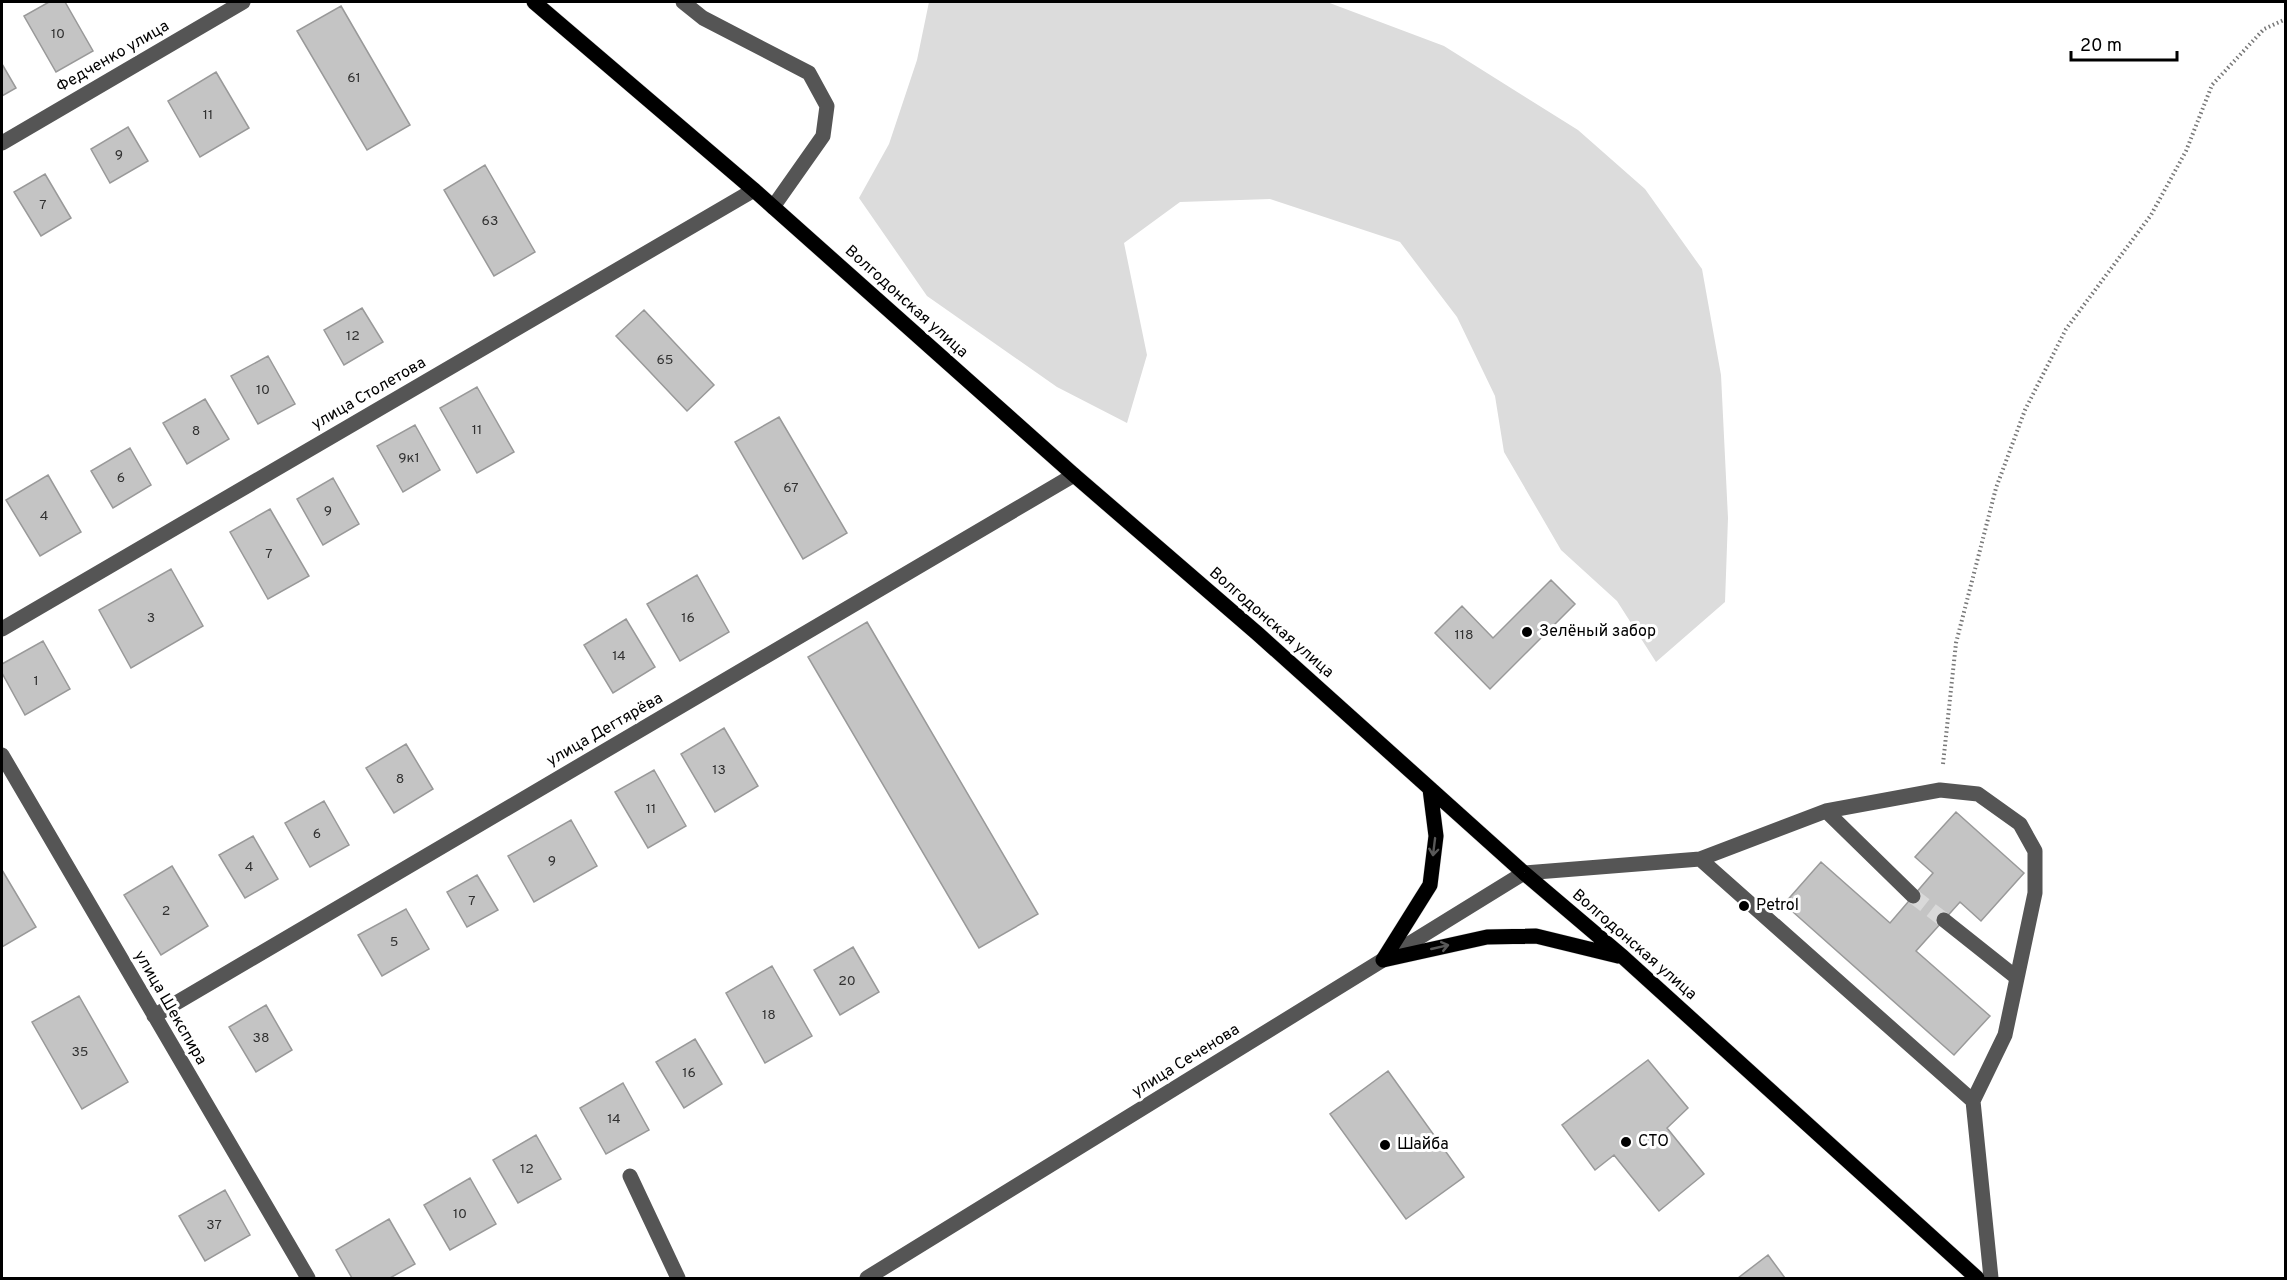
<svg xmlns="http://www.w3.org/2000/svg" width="2287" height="1280" viewBox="0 0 2287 1280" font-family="Overpass,sans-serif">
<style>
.green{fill:#dcdcdc}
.building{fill:#c4c4c4;stroke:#999;stroke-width:1.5}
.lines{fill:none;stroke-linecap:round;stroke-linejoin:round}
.minor-tunnel{stroke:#d9d9d9;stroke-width:15;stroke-dasharray:15 8;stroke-linecap:butt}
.major-casing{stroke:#dbdbdb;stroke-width:16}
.path{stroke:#777;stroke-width:4;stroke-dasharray:1.5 3;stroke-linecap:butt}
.minor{stroke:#555;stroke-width:15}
.major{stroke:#000;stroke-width:15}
.oneway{stroke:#595959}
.poi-dot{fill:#000;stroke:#fff;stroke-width:2}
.labels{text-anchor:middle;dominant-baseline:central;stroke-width:6;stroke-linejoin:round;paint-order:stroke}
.number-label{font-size:14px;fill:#313131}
.street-label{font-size:16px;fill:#000;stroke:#fff}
.poi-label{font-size:16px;fill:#000;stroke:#fff;text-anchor:start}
</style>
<rect width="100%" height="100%" fill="#fff"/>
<path class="green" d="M929,2h398l117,44 134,84 67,59 57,80 19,106 7,143 -3,84 -69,60 -39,-61 -56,-51 -57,-98 -9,-56 -38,-79 -57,-75 -130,-43 -90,3 -56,41 23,112 -20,68 -70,-36 -130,-91 -68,-98 30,-54 28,-84z"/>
<path class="building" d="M49,2h16l28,49 -37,21 -32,-56z
M341,6l69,119 -43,25 -70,-119z
M2,64l14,24 -14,8z
M216,72l33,56 -49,29 -32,-56z
M128,127l20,34 -38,22 -19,-34z
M485,165l50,87 -41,24 -50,-86z
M45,174l26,44 -30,18 -27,-44z
M362,308l21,34 -39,23 -20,-35z
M644,310l70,75 -27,26 -71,-75z
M268,356l27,48 -37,20 -27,-48z
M477,387l37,65 -37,21 -37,-65z
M205,399l24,40 -42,25 -24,-41z
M779,417l68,116 -44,26 -68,-117z
M415,425l25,45 -37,22 -26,-46z
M130,448l21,37 -38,23 -22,-37z
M48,475l33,57 -41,24 -34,-56z
M333,478l26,46 -36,21 -26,-46z
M270,509l39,67 -41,23 -38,-67z
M171,569l32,57 -72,42 -32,-58z
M697,575l32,57 -49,29 -33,-57z
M1551,580l24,24 -85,85 -55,-56 27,-27 31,32z
M626,619l29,48 -42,26 -29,-48z
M867,622l171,292 -59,34 -171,-291z
M43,641l27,48 -45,26 -23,-42v-9z
M724,728l34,58 -43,26 -34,-58z
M406,744l27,45 -39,24 -28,-45z
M654,770l32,56 -38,22 -33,-56z
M324,801l25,44 -39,22 -25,-44z
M1956,812l68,61 -43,48 -21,-19 -44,49 74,65 -36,39 -170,-151 37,-42 69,61 43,-50 -18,-16z
M571,820l26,46 -63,36 -26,-46z
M253,836l25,43 -33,19 -26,-43z
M172,866l36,60 -47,29 -37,-60z
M2,870l34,57 -34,20z
M477,875l21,35 -31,17 -20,-35z
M406,909l23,40 -47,27 -24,-41z
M853,947l26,45 -39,23 -26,-45z
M772,966l40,70 -47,27 -39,-70z
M79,996l49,86 -46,27 -50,-87z
M266,1005l26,45 -36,22 -27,-45z
M695,1039l27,45 -38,24 -28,-46z
M1648,1060l40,48 -21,20 37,46 -45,37 -45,-56 -19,15 -33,-45z
M1388,1071l76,106 -58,42 -76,-105z
M623,1083l26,47 -43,24 -26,-46z
M536,1135l25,44 -43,24 -25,-43z
M470,1178l26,46 -46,26 -26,-45z
M225,1190l25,45 -45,26 -26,-45z
M389,1219l26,45 -25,14h-38l-16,-28z
M1768,1255l17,23h-47z"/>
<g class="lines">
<path class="minor-tunnel" d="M1913,896l31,24"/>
<defs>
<path id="major" d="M534,2l220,188 320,285 184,159 266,239 99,84 354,321
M1383,960l104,-23 49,-1 82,20
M1383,960l47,-75 6,-49 -6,-47"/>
</defs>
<use href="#major" class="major-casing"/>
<path class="path" d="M1943,764l13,-121 40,-155 29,-78 41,-81 85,-114 35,-64 26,-66 52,-56 22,-10"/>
<path class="minor" d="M683,2l20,16 106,55 18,33 -4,30 -50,71
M2,143l241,-141
M2,629l752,-439
M2,755l306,523
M1826,811l87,85
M1700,859l126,-48 114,-21 38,4 42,30 15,27v42l-30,142 -32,66
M1944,920l73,58
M154,1016l920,-541
M630,1176l48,102
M867,1278l657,-405 176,-14 273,242 18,177"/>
<use href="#major" class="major"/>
</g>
<defs><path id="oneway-shaft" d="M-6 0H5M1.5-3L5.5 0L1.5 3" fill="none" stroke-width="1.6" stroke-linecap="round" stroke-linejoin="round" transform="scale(1.5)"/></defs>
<g class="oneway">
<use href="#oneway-shaft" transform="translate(1434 847) rotate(97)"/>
<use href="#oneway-shaft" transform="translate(1440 947) rotate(-13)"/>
</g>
<g class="poi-dot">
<circle cx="1527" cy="632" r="6"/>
<circle cx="1744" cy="906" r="6"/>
<circle cx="1626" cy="1142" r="6"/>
<circle cx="1385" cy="1145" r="6"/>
</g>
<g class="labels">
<g class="number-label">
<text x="58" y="34">10</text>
<text x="354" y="78">61</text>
<text x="208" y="115">11</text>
<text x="119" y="155">9</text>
<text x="43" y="205">7</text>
<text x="490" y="221">63</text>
<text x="353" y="336">12</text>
<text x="665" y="360">65</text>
<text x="263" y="390">10</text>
<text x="477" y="430">11</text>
<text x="196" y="431">8</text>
<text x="409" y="458">9к1</text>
<text x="121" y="478">6</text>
<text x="791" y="488">67</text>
<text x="328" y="511">9</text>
<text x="44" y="516">4</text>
<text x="269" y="554">7</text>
<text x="151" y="618">3</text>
<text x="688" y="618">16</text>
<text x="1464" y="635">118</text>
<text x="619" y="656">14</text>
<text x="36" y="681">1</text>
<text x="719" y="770">13</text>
<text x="400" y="779">8</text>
<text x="651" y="809">11</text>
<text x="317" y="834">6</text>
<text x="552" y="861">9</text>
<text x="249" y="867">4</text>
<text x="472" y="901">7</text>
<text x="166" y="911">2</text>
<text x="394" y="942">5</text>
<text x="847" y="981">20</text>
<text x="769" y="1015">18</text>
<text x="261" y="1038">38</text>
<text x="80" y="1052">35</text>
<text x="689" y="1073">16</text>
<text x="614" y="1119">14</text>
<text x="527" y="1169">12</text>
<text x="460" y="1214">10</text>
<text x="214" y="1225">37</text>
</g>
<g class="street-label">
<text transform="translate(113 57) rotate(-30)">Федченко улица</text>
<text transform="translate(906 302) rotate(42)">Волгодонская улица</text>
<text transform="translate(369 394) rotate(-30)">улица Столетова</text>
<text transform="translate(1271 623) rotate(41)">Волгодонская улица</text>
<text transform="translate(605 730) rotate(-30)">улица Дегтярёва</text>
<text transform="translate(1634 945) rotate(41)">Волгодонская улица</text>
<text transform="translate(170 1008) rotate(60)">улица Шекспира</text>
<text transform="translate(1186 1061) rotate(-32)">улица Сеченова</text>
</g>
<g class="poi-label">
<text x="1539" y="632">Зелёный забор</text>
<text x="1756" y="906">Petrol</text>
<text x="1638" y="1142">СТО</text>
<text x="1397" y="1145">Шайба</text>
</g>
</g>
<rect width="2287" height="1280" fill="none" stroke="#000000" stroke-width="6"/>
<path d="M2071 51v9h106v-9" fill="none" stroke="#000000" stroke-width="3"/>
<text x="2080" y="51" font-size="18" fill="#000000" stroke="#ffffff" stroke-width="4.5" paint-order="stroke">20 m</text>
</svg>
